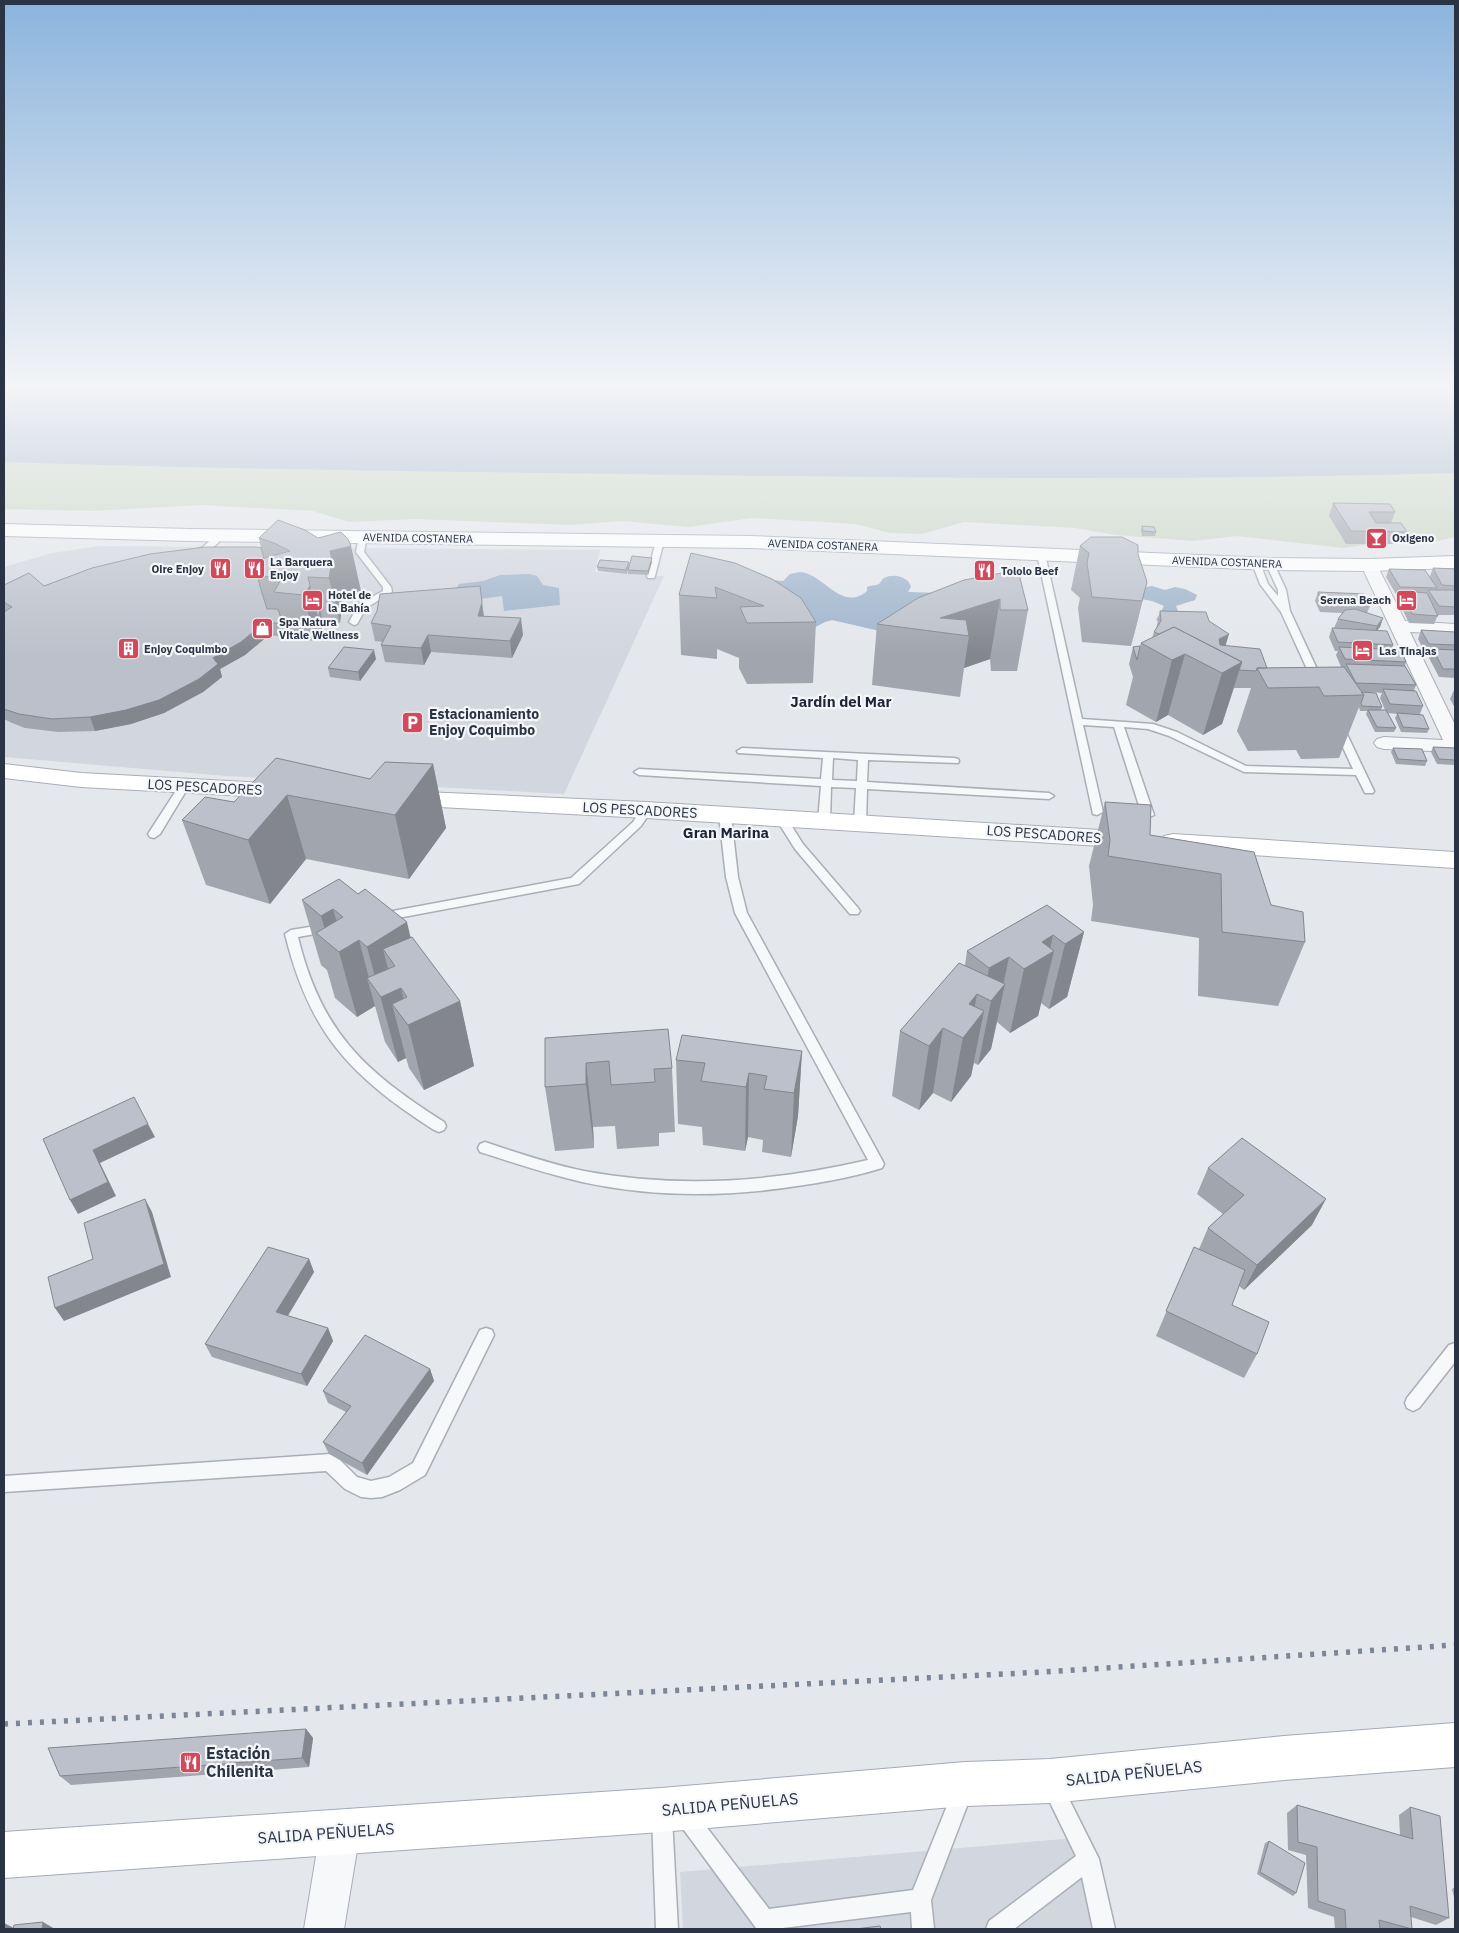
<svg xmlns="http://www.w3.org/2000/svg" width="1459" height="1933" viewBox="0 0 1459 1933" font-family="'IBM Plex Sans',sans-serif">
<style>
.built{fill:#d2d6de}
.green{fill:#c9d6c5}
.water{fill:#9fb4cc}
.lines{fill:none;stroke-linecap:round;stroke-linejoin:round}
.lane-casing{stroke:#a9aeb7;stroke-width:3}
.street-casing{stroke:#a9aeb7;stroke-width:2}
.secondary-casing{stroke:#a9aeb7;stroke-width:2}
.primary-casing{stroke:#a3abb8;stroke-width:2}
.lane{fill:#f7f8fa;fill-rule:evenodd}
.street{fill:#f7f8fa;fill-rule:evenodd}
.secondary{fill:#fff;fill-rule:evenodd}
.primary{fill:#fff;fill-rule:evenodd}
.rail{stroke:#7d8696;stroke-width:5.5;stroke-dasharray:4 8;stroke-linecap:butt}
.wall{fill:#a1a5ae;fill-rule:evenodd}
.shaded-wall{fill:#83868d;fill-rule:evenodd}
.building{fill:#bbc0ca;stroke:#83868d}
.labels{text-anchor:middle;dominant-baseline:central;stroke-width:4.5;stroke-linejoin:round;paint-order:stroke}
.far-street-label{font-size:11px;fill:#2b3445;stroke:#f4f6f9}
.far-poi-label{font-size:11px;font-weight:bold;fill:#2b3445;stroke:#f4f6f9;text-anchor:start}
.poi-label{font-size:14px;font-weight:bold;fill:#2b3445;stroke:#f4f6f9;text-anchor:start}
.street-label{font-size:14px;fill:#2b3445;stroke:#f4f6f9}
.neighbourhood-label{font-size:15px;font-weight:bold;fill:#1d2536;stroke:#f4f6f9}
.near-poi-label{font-size:16px;font-weight:bold;fill:#2b3445;stroke:#f4f6f9;text-anchor:start}
.near-street-label{font-size:16px;fill:#2b3445;stroke:#f4f6f9}
</style>
<rect width="100%" height="100%" fill="#e4e7ec"/>
<path class="built" d="M100,546l500,4 -5,22 69,4 -100,218 -338,-18 -222,-19v-190l48,-14z
M1087,1837l21,92h-425l-3,-57z"/>
<path class="green" d="M4,411l1451,17v109l-26,6 -23,-4 -63,9 -106,-12 -44,5 -77,-6 -41,-7 -111,-6 -42,12 -32,-1 -35,-9 -103,-6 -64,9 -66,-6 -51,4 -156,-6 -66,3 -36,-11 -110,-6 -113,6 -86,-2z"/>
<path class="water" d="M4,385h1451v88c-277,8 -554,5 -831,1 -207,-3 -414,-5 -620,-12z
M800,572c23,1 42,41 67,19v-4c3,-2 9,-1 12,-3 2,-2 3,-5 5,-6 10,-5 25,-1 27,9l-3,5 32,1 -43,42 -65,-15 -7,2 -13,7 -40,-49 11,1 7,-7z
M529,574l8,2 6,9 16,3 1,17 -56,6 -2,-15 -36,5 -9,-14 2,-3 24,-3 17,-6z
M1152,586l13,4 10,-3 10,2 12,6 -2,5 -19,6 2,5 13,9 -24,7 -11,-7 8,-14 -12,-5 -11,-2 -1,-11z"/>
<g class="lines">
<defs>
<path id="lane" d="M217,534l7,2c-8,10 -20,21 -33,20v-4l12,-5z
M363,534l4,3 -3,15 27,35 1,5 -26,16 -9,16 -3,1 -5,-3 10,-18 24,-13v-4l-27,-35 3,-15z
M660,538l4,3 -9,35 -1,2h-6l-1,-2 9,-35z
M1041,551l4,3 37,165 71,5 24,8 69,34 107,3 -19,-41 5,-3 4,1 31,65 -1,2h-8l-9,-18 -112,-3 -75,-36 -21,-7 -24,-2 30,88 -6,3 -6,-3 -28,-88 -31,-2 20,87 -6,3 -4,-1 -56,-260z
M1256,560l4,3 8,21 10,12v-6l-12,-26 4,-3 4,3 12,26 4,21 33,71 -2,2 -3,1 -5,-3 -32,-70 -21,-28 -8,-21z
M742,748l212,10 4,1 1,2 -1,2 -90,-3 -1,22 182,11 5,3 -5,3 -182,-10 -1,34 -6,4 -6,-4 2,-35 -25,-1 -1,34 -6,4 -6,-4 3,-35 -182,-11 -5,-3 5,-3 182,10 2,-21 -85,-5 -1,-2zM833,758l25,2 -1,21 -25,-1z
M184,783l5,3 -29,48 -6,4 -4,-1 -2,-3 31,-48z
M646,807l6,3 -11,16 -62,58 -197,37 -6,-4 6,-4 189,-35 62,-56 9,-14z
M725,812l6,3 7,62 9,36 135,247 2,4 -2,4c-25,8 -52,13 -78,17 -73,12 -149,13 -222,-3 -35,-8 -68,-19 -102,-30l-2,-4 2,-4 5,-2c33,11 65,22 99,29 96,18 189,11 284,-11l-133,-247 -9,-36 -7,-62z
M782,816l4,1 17,27 55,64 2,3 -2,3h-8l-55,-65 -19,-30z
M328,924l4,1 2,3 -2,3 -34,6c23,95 66,134 146,185l2,4 -2,4 -5,2 -5,-2c-84,-54 -125,-97 -149,-196l6,-4z
M486,1328l6,2 2,5 -69,140 -25,15 -18,7 -11,1 -10,-1 -16,-8 -19,-18 -322,21v-16l326,-22 6,2 21,21 14,4 18,-4 24,-14 67,-133z
M1455,1343v19l-36,46 -6,3 -6,-3 -2,-5 2,-5 42,-53z
M1053,1778l7,3 39,78 16,70h-22l-11,-52 -68,52h-28l3,-8 87,-65 -33,-68 3,-7z
M962,1783l7,3 3,7 -41,107 3,29h-22l-1,-17 -136,17 -19,-1 -78,-106 -3,-7 3,-7 7,-3 7,3 77,101 144,-19 42,-104z
M662,1807l7,3 3,7 6,112h-22l-4,-112 3,-7z"/>
<path id="street" d="M1369,560l6,1 30,60 50,3v10l-45,-2 45,93v27l-71,-3 -7,-2 -3,-4 3,-4 7,-2 59,3 -82,-175 2,-4z
M340,1812l14,6 6,14 -16,97h-40l16,-97 6,-14z"/>
<path id="secondary" d="M4,764l77,9 203,11 8,2 4,5 -4,5 -8,2 -203,-11 -77,-9z
M402,791l244,11 486,30 9,2 3,6 -3,6 -9,2 -486,-30 -244,-13 -8,-2 -4,-5 4,-5z
M1173,834l282,18v16l-282,-18 -9,-2 -3,-6 3,-6z"/>
<path id="primary" d="M4,524l186,5 561,7 519,22 99,1 86,-3v12l-86,3 -99,-1 -519,-22 -561,-7 -186,-5z
M1455,1723v44l-171,13 -234,23 -85,3 -304,26 -657,46v-46l657,-44 304,-26 85,-3 234,-23z"/>
</defs>
<use href="#lane" class="lane-casing"/>
<use href="#street" class="street-casing"/>
<use href="#secondary" class="secondary-casing"/>
<use href="#primary" class="primary-casing"/>
<use href="#lane" class="lane"/>
<use href="#street" class="street"/>
<use href="#secondary" class="secondary"/>
<use href="#primary" class="primary"/>
<path class="rail" d="M4,1724l1040,-52 411,-27"/>
</g>
<path class="wall" d="M1333,503l62,9 -4,11 16,9 -5,12h-56l-17,-28z
M278,520l83,71 -21,4 2,11 -2,17 -17,-1 -2,10 -6,9 -46,-6 -24,20 -25,14 2,8 -19,15 -39,21 -33,11 -36,7 -37,1 -33,-4 -13,-5 -8,-4v-134l40,1 217,-38 -2,-10z
M1142,526l14,6 -1,4h-13l-1,-6z
M1080,546l58,8 9,28 -16,64 -49,-4 -4,-34 2,-10 -9,-8z
M691,553l125,69 -3,61 -66,1 -8,-16v-10l-22,-9v10l-36,-4 -2,-60z
M652,558v4l-4,13 -20,-1v-3l-1,3 -29,-3 -1,-4 32,-2z
M1433,568l22,1v46h-17l-4,9 -25,-1 -11,-23 2,-4h-3l-11,-19 3,-8 42,11 -1,-4z
M964,580l64,30 -11,61h-26l-1,-12 -26,9 -4,29 -88,-12 5,-61z
M480,586l4,30 39,19 -11,23 -81,-6 -7,13 -39,-3 -4,-17 2,-3 -8,-1 -4,-18z
M1318,592l52,14 -3,7 16,5 -3,9 -4,4 17,14 -1,4 14,13 -1,4 11,19 -2,5 9,16 -3,8 9,15 -2,4 -26,-1 -6,-14 2,-4 -9,-1 8,15 -2,4h-19l-9,-18 1,-3h-7l-1,-4 -20,51 -38,1 -5,-9 -48,1 -11,-20 14,-43h-17l-12,36 -19,11 -35,-20 -12,7 -30,-17 7,-28 -4,-13 4,-17 7,-1 1,-3 11,-5 2,-6 2,-3 4,-18 49,10 17,25 41,22 74,-1 -5,-12 2,-4h-3l-6,-14 3,-9 9,1 -7,-1 4,-9 4,-6 -22,-1 -5,-11zM1371,692l11,1 -2,5 5,12h-4l1,-3z
M1421,630l34,2v46l-16,-1 -10,-19 2,-5h-6l-7,-14z
M376,659l-16,22 -30,-4 -2,-9z
M1454,690h1v18l-5,-9z
M1433,747l22,1v17l-18,-1 -6,-12z
M1393,748l34,13 -2,5 -29,-2 -5,-12z
M433,764l13,64 -37,51 -103,-20 -36,45 -64,-19 -24,-65 52,-18 136,-23z
M1105,802l45,33 104,17 17,53 34,37 -27,64 -80,-10 1,-58 -108,-17 2,-16 -4,-39z
M339,879l72,58 49,64 14,65 -50,24 -15,-22 -3,-10 -8,4 -13,-20 -10,-36 -18,11 -22,-19 -8,-28 -6,-5 -19,-65z
M1047,905l37,27 -17,65 -18,12 -8,-6 -3,13 -28,17 -13,-11 -6,27 -13,16 -4,-2 -3,13 -20,26 -18,-9 -14,17 -27,-14 8,-65 65,-66 2,-14z
M545,1038l127,30 3,64 -16,1v13l-42,3 -2,-23 -22,1 1,21 -39,3 -10,-64z
M802,1051l-4,65 -7,41 -29,-5 1,-12 -15,-3 -3,14 -42,-6 -1,-18 -24,-3 -2,-64z
M1208,1168l104,57 -68,65 -5,-4 -7,19 25,49 -13,24 -88,-42 38,-89 5,2 9,-21 15,-14 -26,-20z
M309,1259l5,13 -26,44 40,12 5,13 -26,45 -95,-29 -7,-13z
M430,1369l4,12 -67,94 -38,-21 -6,-12 23,-30 -18,-9 -5,-12z
M306,1729l7,9 -4,29 -238,18 -11,-9z
M1297,1805l103,30 -1,-20 11,-8 39,111 -13,7 -25,-8 1,12h-77l-1,-12 -26,-9 -2,-53 -18,-5 -1,-37z
M1269,1841l27,52 -3,3 -36,-22 8,-31z
M1455,1887v14l-3,-12z"/>
<path class="shaded-wall" d="M351,546l10,45 -21,4 2,11 -2,17 -11,-45 1,-27z
M652,558v4l-4,13v-4z
M308,577l10,40 2,-8 3,13 -2,10 -6,9 -12,-46z
M1147,582l-11,45 -5,19 11,-45z
M480,586l2,17 2,16 -6,-3z
M1000,599l-10,60 -26,9 5,-32 -29,-18z
M521,618l2,17 -11,23 -2,-17z
M1383,618l-3,9 -6,7 3,-8z
M265,622l4,13 -24,20 -25,14 2,8 -19,15 -39,21 -33,11 -36,7 -5,-14 123,-59z
M1229,634l-5,17 -10,5 5,-17z
M428,635l3,17 -7,13 -3,-17z
M374,650l2,9 -16,22 -2,-9z
M1185,654l-17,61 -12,7 16,-62z
M1242,662l-20,62 -19,11 19,-62z
M433,764l13,64 -37,51 -14,-64z
M287,795l19,64 -36,45 -22,-64z
M333,909l12,40 14,-9 11,42 -3,-4 8,28 -18,11 -18,-65 -10,-8 -8,-28z
M407,922l15,65 -21,1 9,36 50,-23 14,65 -50,24 -16,-65 -16,-21 14,54 -8,4 -31,-115zM383,949l12,17 -1,26z
M1084,932l-17,65 -18,12 16,-65z
M1053,935l-4,19 5,-3 -16,65 -28,17 14,-64 18,-27z
M1009,957l-6,29 2,-2 -14,65 -13,16 13,-64 -7,-4 5,-29z
M977,994l-6,34 13,-17 -13,65 -20,26 18,-98z
M943,1028l-10,65 -14,17 10,-64z
M802,1051l-4,65 -7,41 3,-64z
M586,1063l7,64 1,21 -8,-64z
M749,1073l-1,64 -3,14 1,-64z
M148,1124l7,13 -55,26 16,33 -38,18 -8,-14 23,-50z
M145,1199l7,13 19,65 -107,44 -9,-13z
M1326,1199l-14,26 -68,65 13,-25z
M309,1259l5,13 -32,53 -6,-13z
M328,1328l5,13 -26,45 -6,-12z
M430,1369l4,12 -67,94 -5,-12z
M306,1729l7,9 -4,29 -7,-9z
M43,1922l12,7h-13z
M4,1923l12,6h-12z"/>
<path class="building" d="M1333,503l57,1 5,8h-26l7,11h25l6,9 -56,-1z
M278,520l27,10 13,8 23,-6 7,7 3,7 -21,5 2,10 -3,17 -21,-1 2,9 -7,9 -29,-3 9,-16 -24,1 -6,-16 37,-10 -16,-8 -15,-5z
M1142,526l12,1 2,5 -13,-1z
M1091,537h31l16,8v9l9,28 -5,19 -50,-4 -5,-34 2,-10 -9,-7z
M206,547h51l4,1 3,10 -11,3 9,32 5,16h11l5,15 -18,-2 -24,20 -28,16 5,6 -19,15 -40,21 -33,10 -36,7 -38,2 -33,-5 -15,-5v-97l8,-5 -8,-5v-17l25,-12 15,13 48,-18 58,-14z
M691,553l44,10 37,16 29,19 15,24 -69,1 -7,-16 24,-1 -49,-19 2,11 -38,-3z
M632,556l20,2 -4,13 -20,-1z
M600,560l29,2 -3,8 -29,-3z
M1433,568l22,1v17l-13,-1z
M1389,569l36,1 12,18 -37,-1z
M1018,570l10,40h-28v-11l-60,19 26,2 3,16 -92,-12 41,-26 46,-18z
M480,586l2,16 -4,14 43,2 -11,23 -82,-6 -7,13 -40,-3 10,-19 -20,-3 6,-12 3,-17z
M1428,590h27v17l-16,-1z
M1402,591l25,2 11,23 -26,-2z
M1318,592l46,2 6,12 -47,-2z
M316,609h4l-2,10z
M1355,609l28,9 -6,8 -39,-7 7,-9z
M1160,611l46,1 3,9 20,13 -10,5 1,6 40,4 7,19h-10l-1,3 -17,-1 3,-8 -68,-35 -15,7 -5,-2 7,-11z
M1174,627l68,35 -20,11 -37,-19 -13,6 -31,-17z
M1332,628l55,3 6,14 -55,-3z
M1421,630l34,2v13l-26,-1z
M1140,646l-3,14 -4,-13z
M344,647l30,3 -16,22 -30,-4z
M1339,647l62,3 5,12 -61,-3z
M1433,649l22,1v19h-12z
M1346,664l59,2 11,19 -60,-2z
M1344,667l20,28 -40,1 -5,-9 -51,1 -11,-20z
M1383,689l33,2 7,15 -33,-2z
M1361,692l15,1 6,14 -20,-1 -1,-3 3,-8z
M1368,710h18l10,18 -19,-1z
M1397,713l26,2 6,14 -26,-2z
M1433,747l22,1v12l-16,-1z
M1393,748l29,1 5,12 -29,-2z
M276,758l94,21 15,-17 48,2 -38,51 -108,-20 -39,45 -66,-20 23,-23 29,5z
M1105,802l46,3 -1,30 104,17 17,53 32,7 2,30 -83,-10 -1,-58 -113,-18 2,-16z
M339,879l19,15 7,-5 42,33 -40,25 -8,-7 -20,12 -23,-19 27,-16 -10,-8 -12,7 -19,-16z
M1047,905l37,27 -19,12 -12,-9 -11,7 12,9 -30,18 -15,-12 -20,11 -22,-17z
M412,937l48,64 -52,24 -16,-21 15,-7 -6,-9 -20,9 -14,-19 28,-12 -12,-17z
M959,963l46,21 -14,17 -14,-7 -8,10 15,7 -21,27 -20,-10 -14,18 -29,-15z
M668,1029l4,39 -18,1 1,13 -44,3 -2,-24 -23,2v21l-41,3v-49z
M682,1035l120,16 -8,42 -30,-4 3,-13 -18,-3 -3,14 -45,-6 4,-18 -29,-3z
M134,1097l14,27 -55,26 15,32 -38,18 -27,-61z
M1242,1138l84,61 -69,66 -49,-37 36,-33 -36,-27z
M145,1199l19,65 -109,44 -7,-31 45,-18 -9,-36z
M268,1247l41,12 -33,53 52,16 -27,46 -96,-30z
M1194,1247l51,23 -13,35 37,17 -12,32 -91,-43z
M365,1335l65,34 -68,94 -39,-21 28,-36 -28,-15z
M306,1729l-4,29 -242,18 -12,-28z
M1297,1805l116,34 -3,-32 30,9 9,102 -39,-12 2,23 -33,-9 1,9h-34l-1,-19 -27,-9 -1,-54 -19,-5z
M1269,1841l36,22 -9,30 -36,-21z
M43,1922l-1,7h-29l1,-4z
M880,1926l1,3h-26z"/>
<linearGradient id="sky" x2="0" y2="1"><stop stop-color="#8bb4dd"/><stop offset="0.59" stop-color="#f3f4f6"/><stop offset="1" stop-color="#f3f4f6" stop-opacity="0"/></linearGradient>
<rect width="1459" height="655" fill="url(#sky)"/>
<defs>
<symbol id="bar-square" viewBox="-11 -11 22 22"><rect x="-9" y="-9" width="18" height="18" rx="4" fill="#d1495b" stroke="#f4f6f9"/><path d="M-6-5H6L.8 .8V4.5H3.5V6h-7V4.5H-.8V.8Z" fill="#fff"/></symbol>
<symbol id="restaurant-square" viewBox="-11 -11 22 22"><rect x="-9" y="-9" width="18" height="18" rx="4" fill="#d1495b" stroke="#f4f6f9"/><path d="M-5-6h1v4h1v-4h1v4h1v-4h1v5L-1.5 .5V6h-2V.5L-5-1ZM5-6V6H3V1.5H1.5Q1.5-4 5-6Z" fill="#fff"/></symbol>
<symbol id="hotel-square" viewBox="-11 -11 22 22"><rect x="-9" y="-9" width="18" height="18" rx="4" fill="#d1495b" stroke="#f4f6f9"/><path d="M-6-4.5h1.5V1H6V5H4.5V3h-9V5H-6ZM-4 0a1.8 1.8 0 1 1 3.6 0ZM.5 0V-2.5h3Q6-2.5 6 0Z" fill="#fff"/></symbol>
<symbol id="shop-square" viewBox="-11 -11 22 22"><rect x="-9" y="-9" width="18" height="18" rx="4" fill="#d1495b" stroke="#f4f6f9"/><path d="M-5-2.5h2.3a2.7 3.5 0 0 1 5.4 0H5L5.5 6h-11ZM-1.5-2.5h3a1.5 2.3 0 0 0-3 0Z" fill="#fff"/></symbol>
<symbol id="building-square" viewBox="-11 -11 22 22"><rect x="-9" y="-9" width="18" height="18" rx="4" fill="#d1495b" stroke="#f4f6f9"/><path d="M-4-6H4V6H1V3H-1V6H-4ZM-2.5-4.3h1.7v1.8h-1.7ZM.8-4.3h1.7v1.8H.8ZM-2.5-1h1.7V.8h-1.7ZM.8-1h1.7V.8H.8Z" fill="#fff"/></symbol>
<symbol id="parking-square" viewBox="-11 -11 22 22"><rect x="-9" y="-9" width="18" height="18" rx="4" fill="#d1495b" stroke="#f4f6f9"/><path d="M-3.5-5.5H1a3.5 3.5 0 0 1 0 7H-1V5.5H-3.5ZM-1-3.4V-.6H.8a1.4 1.4 0 0 0 0-2.8Z" fill="#fff"/></symbol>
</defs>
<g fill-rule="evenodd">
<use href="#bar-square" x="1364" y="526" width="25" height="25"/>
<use href="#restaurant-square" x="242" y="556" width="25" height="25"/>
<use href="#restaurant-square" x="208" y="556" width="25" height="25"/>
<use href="#restaurant-square" x="972" y="558" width="25" height="25"/>
<use href="#hotel-square" x="1394" y="588" width="25" height="25"/>
<use href="#hotel-square" x="300" y="588" width="25" height="25"/>
<use href="#shop-square" x="250" y="616" width="25" height="25"/>
<use href="#building-square" x="116" y="636" width="25" height="25"/>
<use href="#hotel-square" x="1350" y="638" width="25" height="25"/>
<use href="#parking-square" x="400" y="710" width="25" height="25"/>
<use href="#restaurant-square" x="178" y="1750" width="25" height="25"/>
</g>
<g class="labels">
<g class="far-street-label">
<text transform="translate(418 538) rotate(1)">AVENIDA COSTANERA</text>
<text transform="translate(823 545) rotate(2)">AVENIDA COSTANERA</text>
<text transform="translate(1227 562) rotate(2)">AVENIDA COSTANERA</text>
</g>
<g class="far-poi-label">
<text x="1392" y="538">Oxigeno</text>
<text x="270" y="562">La Barquera<tspan x="270" dy="13">Enjoy</tspan></text>
<text x="204" y="569" text-anchor="end">Oire Enjoy</text>
<text x="1001" y="571">Tololo Beef</text>
<text x="328" y="595">Hotel de<tspan x="328" dy="13">la Bahía</tspan></text>
<text x="1391" y="600" text-anchor="end">Serena Beach</text>
<text x="279" y="622">Spa Natura<tspan x="279" dy="13">Vitale Wellness</tspan></text>
<text x="144" y="649">Enjoy Coquimbo</text>
<text x="1379" y="651">Las Tinajas</text>
</g>
<g class="poi-label">
<text x="429" y="714">Estacionamiento<tspan x="429" dy="16">Enjoy Coquimbo</tspan></text>
</g>
<g class="street-label">
<text transform="translate(205 787) rotate(3)">LOS PESCADORES</text>
<text transform="translate(640 810) rotate(3)">LOS PESCADORES</text>
<text transform="translate(1044 834) rotate(4)">LOS PESCADORES</text>
</g>
<g class="neighbourhood-label">
<text x="841" y="701">Jardín del Mar</text>
<text x="726" y="832">Gran Marina</text>
</g>
<g class="near-poi-label">
<text x="206" y="1753">Estación<tspan x="206" dy="18">Chilenita</tspan></text>
</g>
<g class="near-street-label">
<text transform="translate(1134 1773) rotate(-6)">SALIDA PEÑUELAS</text>
<text transform="translate(730 1804) rotate(-5)">SALIDA PEÑUELAS</text>
<text transform="translate(326 1833) rotate(-4)">SALIDA PEÑUELAS</text>
</g>
</g>
<rect width="1459" height="1933" fill="none" stroke="#2b3445" stroke-width="10"/>
</svg>
